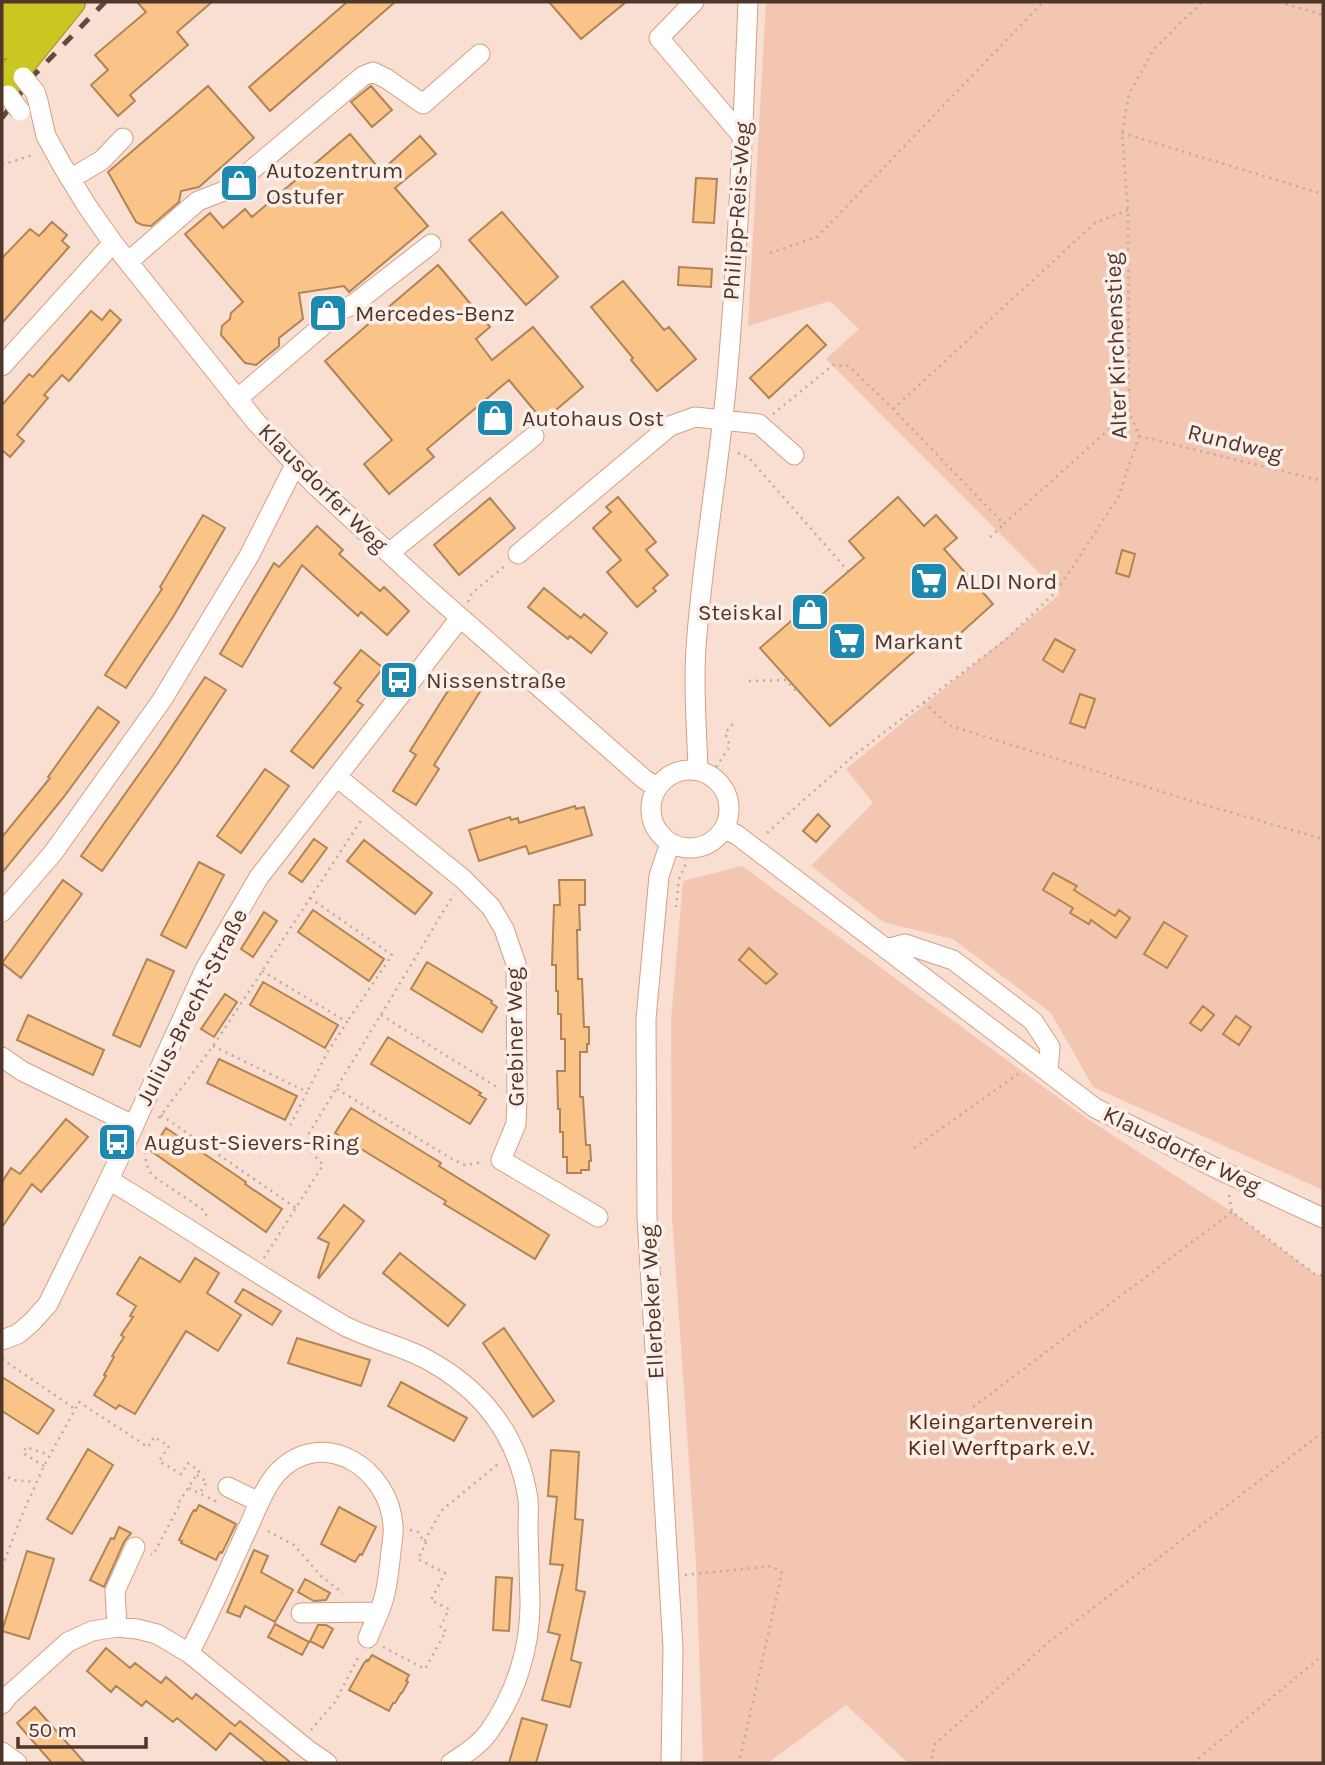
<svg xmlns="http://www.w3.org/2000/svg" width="1325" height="1765" viewBox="0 0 1325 1765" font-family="Karla,sans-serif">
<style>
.green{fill:#f2c6b1}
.building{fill:#fac388;stroke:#b08556;stroke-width:2}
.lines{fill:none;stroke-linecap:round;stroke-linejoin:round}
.minor-casing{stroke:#d99e80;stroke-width:21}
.highway-casing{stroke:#9f9425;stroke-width:30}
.path{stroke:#c2a99c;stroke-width:2.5;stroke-dasharray:2 5;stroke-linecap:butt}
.minor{stroke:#fff;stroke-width:19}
.highway{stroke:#cbc622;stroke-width:28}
.rail{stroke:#624a3e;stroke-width:5;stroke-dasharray:12 12;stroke-linecap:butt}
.minor-bridge-casing{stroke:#d99e80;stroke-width:21;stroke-linecap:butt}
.minor-bridge{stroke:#fff;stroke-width:19}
.labels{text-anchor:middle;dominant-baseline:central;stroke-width:7;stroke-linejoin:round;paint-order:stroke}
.poi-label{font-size:23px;fill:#4e362a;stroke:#fcefe9;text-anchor:start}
.street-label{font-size:23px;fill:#4e362a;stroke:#fcefe9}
.park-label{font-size:23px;fill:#582a0f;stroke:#fcefe9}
</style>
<rect width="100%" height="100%" fill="#f8dfd2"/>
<path class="green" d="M766,2h557v1188l-230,-103 -42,-74 -98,-74 -70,-17 -72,-56 62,-63 -27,-34 214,-175 -234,-235 33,-30 -29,-28 -82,25z
M742,866l344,252 146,94 83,62 8,2v487h-415l-62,-58 -78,58h-65l-7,-200 -24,-346 -1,-197 12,-139z"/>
<path class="building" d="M137,2h75l-35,30 11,13 -58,50 5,6 -17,15 -27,-31 17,-15 -13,-15 51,-43z
M347,2h48l-125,109 -21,-24z
M549,2h77l-45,37z
M208,86l46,52 -55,49 -18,4 -2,11 -28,24 -9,-1 -6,-3 -28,-50z
M371,86l21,24 -20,17 -21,-25z
M350,134l31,37 39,-35 16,18 -41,34 33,38 -79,66 -5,-6 -45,7 4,26 -24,19v8l-23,19 -11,-2 -24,-28 1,-9 8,-7 1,-6 12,-11 -58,-68 25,-21 13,15 22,-19 7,8z
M696,178l21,1 -3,44 -21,-1z
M502,212l56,65 -32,28 -57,-65z
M52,222l15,13 -5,6 7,6 -67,76v-65l28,-29 9,7z
M438,265l52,62 -14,12 16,21 41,-33 50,60 -40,34 -34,-41 -82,69 7,8 -45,37 -25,-30 28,-24 -67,-79z
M679,267l33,2 -1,18 -33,-2z
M623,281l41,49 5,-3 27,32 -39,32 -26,-31 2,-2 -42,-51z
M110,310l11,10 -52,61 -7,-6 -18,20 4,3 -31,37 7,6 -14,16 -8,-7v-45l27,-31 4,3 58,-66 11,9z
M807,325l19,20 -57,53 -19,-20z
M618,497l38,45 -10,8 22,25 -15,13 3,3 -19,16 -30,-35 14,-12 -28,-32 18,-16 -5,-5z
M898,497l26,29 12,-11 21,23 -13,11 49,55 -49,44 -11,-13 -103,91 -70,-78 104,-90 -15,-17z
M490,498l25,30 -56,47 -25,-30z
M203,515l22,13 -52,89 -47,71 -21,-13 57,-86 -2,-2z
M317,526l26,24 -4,4 11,10 30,27 4,-4 25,24 -22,24 -26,-23 -3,4 -56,-51 -60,102 -22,-13 54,-91 5,4z
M1122,550l13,4 -6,23 -13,-4z
M544,588l37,30 3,-4 23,19 -16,20 -21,-17 -2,3 -40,-32z
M1055,639l20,11 -12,22 -20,-12z
M361,650l22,18 -26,33 6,4 -50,63 -22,-17 50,-63 -7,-5z
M458,675l23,15 -47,75 5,4 -23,36 -23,-14 23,-36 -6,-4z
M205,677l21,13 -48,73 -76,108 -21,-15 76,-107z
M1080,694l15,5 -10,29 -15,-5z
M98,707l21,15 -56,76 -61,75v-36l48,-59 -2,-1z
M265,769l24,17 -48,67 -24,-17z
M575,806l1,3 8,-2 8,28 -63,19 -3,-8 -47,15 -10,-31 41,-13 1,3 7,-2 1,5z
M818,814l12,12 -14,16 -13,-11z
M314,839l13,9 -25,34 -13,-9z
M364,840l68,53 -17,21 -68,-53z
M199,862l25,13 -38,73 -25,-13z
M1053,873l24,13 -3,4 41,26 4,-6 11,8 -14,20 -25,-18 -2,4 -19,-11 3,-5 -30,-18z
M63,880l19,14 -61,84 -19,-15z
M559,880h26v25h-6l1,25h-3l1,49h4l2,48h5v17h-2v8h-7v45h3l3,48h4l1,16h-2v9h-8v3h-14v-16h-4v-25h-3v-23h-2l-1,-38h8v-32h-4v-25h-3v-23h-2v-26h-4l2,-60h6z
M313,910l71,49 -15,22 -71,-49z
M264,912l13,9 -24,36 -12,-8z
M1164,922l23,14 -20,32 -23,-14z
M749,948l28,26 -11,10 -27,-24z
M147,959l27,12 -34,76 -27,-12z
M427,962l65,39 -1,2 6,4 -15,25 -71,-43z
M263,982l75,43 -13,23 -75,-43z
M225,994l12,8 -23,35 -13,-8z
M1203,1006l11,9 -13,16 -11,-8z
M28,1015l76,35 -11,25 -76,-35z
M1236,1016l15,11 -12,18 -16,-11z
M388,1037l93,56 -2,2 7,4 -16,25 -99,-60z
M219,1059l78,37 -12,24 -78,-37z
M351,1108l90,55 -2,3 110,69 -14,24 -91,-55 2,-3 -111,-68z
M66,1119l22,18 -47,55 -9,-8 -30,43v-45l9,-14 9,6z
M166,1128l80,54 -1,2 37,25 -16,23 -115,-81z
M344,1205l20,16 -45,57 -1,-1 11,-34 -11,-5z
M400,1253l65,52 -17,21 -65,-53z
M140,1257l40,25 15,-24 24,15 -12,20 34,22 -23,36 -32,-20 -51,83 -16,-9 -3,4 -22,-14 12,-19 -2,-1 10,-18 -2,-1 12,-19 -3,-2 12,-18 -3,-1 6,-10 -19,-12z
M243,1289l38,22 -9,14 -37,-23z
M504,1328l50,73 -21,16 -50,-74z
M297,1338l73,22 -9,26 -73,-23z
M2,1377l52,33 -16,24 -36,-23z
M401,1382l66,36 -13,23 -66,-35z
M88,1449l25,16 -41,69 -25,-15z
M551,1450l28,2 -4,67 8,1 -7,70 9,2 -14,68 10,3 -11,44 -28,-7 18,-65 -12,-3 15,-67 -13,-1 7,-67 -9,-1z
M199,1505l37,19 -14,29 -2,-1 -4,8 -35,-17 1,-2 -3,-1 13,-27 2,-3 2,1z
M339,1507l37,20 -14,28 -2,-1 -5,8 -34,-18z
M119,1527l12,6 -7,9 -20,45 -14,-7 21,-42 3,1z
M254,1550l14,6 -7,16 32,18 -18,32 -30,-16 -5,11 -13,-5z
M27,1551l27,8 -25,80 -27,-8z
M496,1577l16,1 -3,53 -16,-1z
M305,1579l25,14 -4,7 -12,1 -16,-9z
M275,1624l34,18 -7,13 -34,-18z
M318,1625h8l7,4 -10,19 -13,-7z
M106,1648l24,20 5,-5 26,20 5,-6 26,22 4,-5 39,32 5,-5 51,42h-24l-37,-30 -14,17 -39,-32 -4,4 -27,-21 -4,5 -26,-20 -5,6 -24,-21z
M372,1655l37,20 -3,6 2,1 -6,11h-1l-6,10h-2l-4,8 -40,-21 15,-27 3,-3 1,1z
M35,1707l50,56h-33l-35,-40z
M522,1718l25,7 -11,38h-27z"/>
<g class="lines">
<defs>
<path id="minor" d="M694,2l-35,36 84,99
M35,92l3,9 8,35 16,29 25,41 26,37 143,179 58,62 115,106 215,189 13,9
M70,179l32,-19 21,-22
M128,262l70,-61 31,-12 134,-113 10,-4 14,7 36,25 57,-50
M2,366l111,-123
M237,399l104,-89 13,-6 77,-60
M389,553l145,-117
M518,554l152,-128 25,-9 64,7 35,31
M651 809a39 39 0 1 1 78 0a39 39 0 1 1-78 0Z
M698,771c-1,-41 -5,-82 -2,-123 6,-90 23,-179 31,-269 11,-126 16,-252 21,-377
M337,777l126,102 28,28 13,22 12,35 1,135 -1,25 -15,36 97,57
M725,829l12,6 358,273 131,65 97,45
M670,843l-11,33 -13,143 1,198 26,431 -2,115
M2,912l51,-59 109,-153 87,-144 46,-91
M886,949l19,-5 48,16 80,61 17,26 -2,25
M2,1057l20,14 111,54
M109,1180c79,47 154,99 234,145 26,14 57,20 83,34 56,30 92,76 102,140 1,10 0,21 0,31 1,23 1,46 2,69 1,48 -14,95 -42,134 -10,13 -24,22 -37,30
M2,1340l16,-6 14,-12 16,-18 61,-124 96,-211 54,-92 201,-259
M228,1487l31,15
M301,1613l78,-1
M117,1627l-2,-36 20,-44
M189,1653c21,-39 38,-80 57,-121 9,-18 18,-46 33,-61 45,-45 110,-2 114,54 1,8 -1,18 -2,26 -2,17 -3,37 -9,53 -4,12 -10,23 -14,34
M2,1704l7,-9 59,-53 24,-11 25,-4 20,2 20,5 32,19 119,97 19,13
M2,1752l15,11"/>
<path id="highway" d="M2,10l7,-8
M2,45l35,-43
M2,87l69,-85"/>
</defs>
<use href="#minor" class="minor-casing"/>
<use href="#highway" class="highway-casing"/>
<path class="path" d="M1279,2l44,13
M1122,133l201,61
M2,165l33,-11
M770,253l47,-16 226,-235
M893,409l202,-186 33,-13
M773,414l60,-49 16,1 44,43 111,115 125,-113
M1139,436l184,45
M738,453l11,5 99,113
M990,537l14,-13
M468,602l4,-9 33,-27
M749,681l37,-1 12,13
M924,702l24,23 244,76 131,38
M716,767l14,-21 -5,-13 9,-10
M767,833l85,-76 152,-116 52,-49 62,-94 21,-62 -10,-25 -1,-201 -6,-77 7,-39 25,-45 48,-47
M310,898l82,57 -45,67
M676,907l3,-28 6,-13v-7
M262,971l85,51 -20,31 -20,39
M381,1015l119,74
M213,1046l94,46 -18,36
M337,1089l115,70 13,6 19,-3
M161,1115l135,93
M159,1118l54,-72 149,-227
M145,1145c0,12 0,21 8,31l49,33 7,10
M914,1148l104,-74
M1229,1195l3,17 83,62 8,2
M264,1258l59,-93 -15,-17v-13l146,-241
M2,1359l73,50
M973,1407l259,-195
M44,1466l-21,-13 3,-6 23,8
M2,1474l11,6 22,2
M197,1475l10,7 -8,12
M189,1488l28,14
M410,1530l8,2 6,10 17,-31 57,-47
M268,1531l26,14 27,31 22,17
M2,1567l20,-52 22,-49 35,-64 69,45 6,-10 15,9 -10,15 22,13 7,-11 11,8 -20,31 1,2 -27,51 -2,-1
M685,1575l87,-9 10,7 -43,190
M383,1647l42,22 21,-38 -6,-3 9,-19 -18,-9 14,-27 -27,-14 8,-16 -2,-1
M311,1730l24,-28 25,-48
M938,1763l-6,-6 2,-12 116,-104 273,-209
M1193,1763l130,-108"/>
<use href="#minor" class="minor"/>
<use href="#highway" class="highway"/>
<path class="rail" d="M2,118l33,-44 70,-72"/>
<defs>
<path id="minor-bridge" d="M23,77l12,15
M8,95l12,16"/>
</defs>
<use href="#minor-bridge" class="minor-bridge-casing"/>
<use href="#minor-bridge" class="minor-bridge"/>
</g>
<defs>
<symbol id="shop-square" viewBox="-11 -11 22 22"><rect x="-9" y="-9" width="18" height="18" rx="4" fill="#1c8ab0" stroke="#fcefe9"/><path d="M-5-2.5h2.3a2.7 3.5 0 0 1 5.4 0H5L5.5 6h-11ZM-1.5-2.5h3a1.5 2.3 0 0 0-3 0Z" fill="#fff"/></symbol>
<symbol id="supermarket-square" viewBox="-11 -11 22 22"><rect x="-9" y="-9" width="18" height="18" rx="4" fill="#1c8ab0" stroke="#fcefe9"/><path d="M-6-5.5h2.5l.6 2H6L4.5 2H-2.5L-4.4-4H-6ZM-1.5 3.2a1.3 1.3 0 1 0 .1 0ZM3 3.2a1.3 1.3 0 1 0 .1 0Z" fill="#fff"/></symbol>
<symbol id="bus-square" viewBox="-11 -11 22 22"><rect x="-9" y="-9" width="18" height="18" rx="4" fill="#1c8ab0" stroke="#fcefe9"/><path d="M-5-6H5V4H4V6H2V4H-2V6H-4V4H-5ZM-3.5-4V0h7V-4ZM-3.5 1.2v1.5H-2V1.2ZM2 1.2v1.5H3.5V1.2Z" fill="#fff"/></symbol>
</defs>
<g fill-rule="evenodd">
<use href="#shop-square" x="217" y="161" width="44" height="44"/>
<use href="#shop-square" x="306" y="291" width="44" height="44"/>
<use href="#shop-square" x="473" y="396" width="44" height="44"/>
<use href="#supermarket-square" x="907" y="559" width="44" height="44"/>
<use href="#shop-square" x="788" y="590" width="44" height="44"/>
<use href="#supermarket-square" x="825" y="619" width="44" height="44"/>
<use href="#bus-square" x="377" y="658" width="44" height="44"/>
<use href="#bus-square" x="95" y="1120" width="44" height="44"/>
</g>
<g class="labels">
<g class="poi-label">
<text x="266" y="170">Autozentrum<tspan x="266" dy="26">Ostufer</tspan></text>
<text x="355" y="313">Mercedes-Benz</text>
<text x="522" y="418">Autohaus Ost</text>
<text x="956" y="581">ALDI Nord</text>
<text x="783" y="612" text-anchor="end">Steiskal</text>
<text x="874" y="641">Markant</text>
<text x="426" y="680">Nissenstraße</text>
<text x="144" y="1142">August-Sievers-Ring</text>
</g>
<g class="street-label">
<text transform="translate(737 211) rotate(-86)">Philipp-Reis-Weg</text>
<text transform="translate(1116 346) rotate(-92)">Alter Kirchenstieg</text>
<text transform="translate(1235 443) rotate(14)">Rundweg</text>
<text transform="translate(323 488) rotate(45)">Klausdorfer Weg</text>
<text transform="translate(192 1007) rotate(-63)">Julius-Brecht-Straße</text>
<text transform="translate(515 1037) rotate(-91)">Grebiner Weg</text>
<text transform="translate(1182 1150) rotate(26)">Klausdorfer Weg</text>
<text transform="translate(652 1302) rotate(-93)">Ellerbeker Weg</text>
</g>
<g class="park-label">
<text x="1001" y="1421">Kleingartenverein<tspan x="1001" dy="26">Kiel Werftpark e.V.</tspan></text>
</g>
</g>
<rect width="1325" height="1765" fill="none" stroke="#4e362a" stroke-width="7"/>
<path d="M18 1737v10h128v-10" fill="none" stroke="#4e362a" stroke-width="3.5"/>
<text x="28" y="1737" font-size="21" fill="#4e362a" stroke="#fcefe9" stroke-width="5" paint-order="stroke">50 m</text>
</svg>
